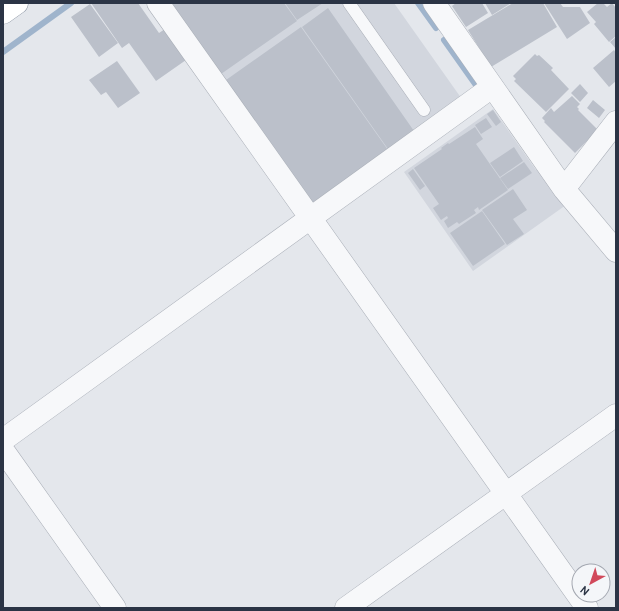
<svg xmlns="http://www.w3.org/2000/svg" width="619" height="611" viewBox="0 0 619 611" font-family="Overpass,sans-serif">
<style>
.built{fill:#d2d6de}
.lines{fill:none;stroke-linecap:round;stroke-linejoin:round}
.stream{stroke:#9fb4cc;stroke-width:6}
.building{fill:#bbc0ca}
.lane-casing{stroke:#a9aeb7;stroke-width:13}
.street-casing{stroke:#a9aeb7;stroke-width:23}
.highway-casing{stroke:#8b94a3;stroke-width:23}
.lane{stroke:#f7f8fa;stroke-width:12}
.street{stroke:#f7f8fa;stroke-width:22}
.highway{stroke:#fff;stroke-width:22}
</style>
<rect width="100%" height="100%" fill="#e4e7ec"/>
<path class="built" d="M166,3h228l70,99 -150,105z
M493,109l43,61 4,-2 26,37 -93,66 -69,-99z"/>
<g class="lines">
<path class="stream" d="M418,3l18,25
M444,40l34,48
M3,52l68,-49"/>
</g>
<path class="building" d="M91,3h47l21,30 6,-4 21,31 -30,21 -27,-38 -7,5z
M171,3h113l13,18 -76,53z
M285,3h38l-26,17z
M456,3h26l6,10 -22,14 -14,-21z
M485,3h26l-19,12z
M513,3h30l14,24 -66,40 -23,-37z
M544,3h16l3,4h17l10,16 -23,16z
M598,3h5l4,4 5,-4 4,5v28l-7,6 -15,-18 2,-2 -9,-10z
M90,4l28,39 -19,14 -28,-40z
M328,8l86,123 -26,18 -86,-122z
M301,27l87,123 -76,53 -86,-123z
M616,37v12l-6,-7z
M614,50l2,3v28l-7,6 -16,-19z
M535,54l2,2 2,-1 14,13 -2,2 18,19 -23,23 -32,-31 2,-2 -3,-3z
M117,61l23,32 -22,15 -12,-16 -5,3 -12,-15z
M580,84l8,9 -8,9 -9,-9z
M572,96l8,8 -3,3 2,2 -1,1 20,20 -23,23 -31,-31 1,-1 -3,-3 9,-10 3,4z
M593,100l12,10 -6,8 -12,-10z
M493,110l8,12 -5,4 -9,-12z
M486,118l6,9 -11,7 -6,-9z
M475,127l8,12 -7,5 32,46 -29,20 -1,-3 -4,3 2,3 -17,11 -2,-2 -9,6 -4,-7 4,-3 -1,-2 -6,4 -8,-12 6,-4 -25,-36 28,-19 -1,-1 7,-5 1,1z
M514,147l9,14 -23,16 -10,-14z
M524,162l8,11 -24,16 -8,-11z
M413,169l12,17 -5,4 -12,-17z
M513,189l14,21 -14,9 11,15 -17,11 -25,-35z
M482,211l23,33 -32,22 -23,-33z"/>
<g class="lines">
<defs>
<path id="lane" d="M349,3l75,107"/>
<path id="street" d="M158,3l429,605
M434,3l130,186 52,62
M564,189l52,-67
M3,440l489,-353
M3,450l112,158
M346,608l270,-193"/>
<path id="highway" d="M3,13l14,-10"/>
</defs>
<use href="#lane" class="lane-casing"/>
<use href="#street" class="street-casing"/>
<use href="#highway" class="highway-casing"/>
<use href="#lane" class="lane"/>
<use href="#street" class="street"/>
<use href="#highway" class="highway"/>
</g>
<rect width="619" height="611" fill="none" stroke="#2b3445" stroke-width="8"/>
<g transform="translate(591 583) rotate(220)"><circle r="19" fill="#f4f6f9" stroke="#a4a8b1"/>
<path d="M0-3L7 15L0 10L-7 15Z" fill="#d1495b"/>
<text y="-6" font-size="11" font-weight="bold" text-anchor="middle" fill="#2b3445">N</text>
</g>
</svg>
